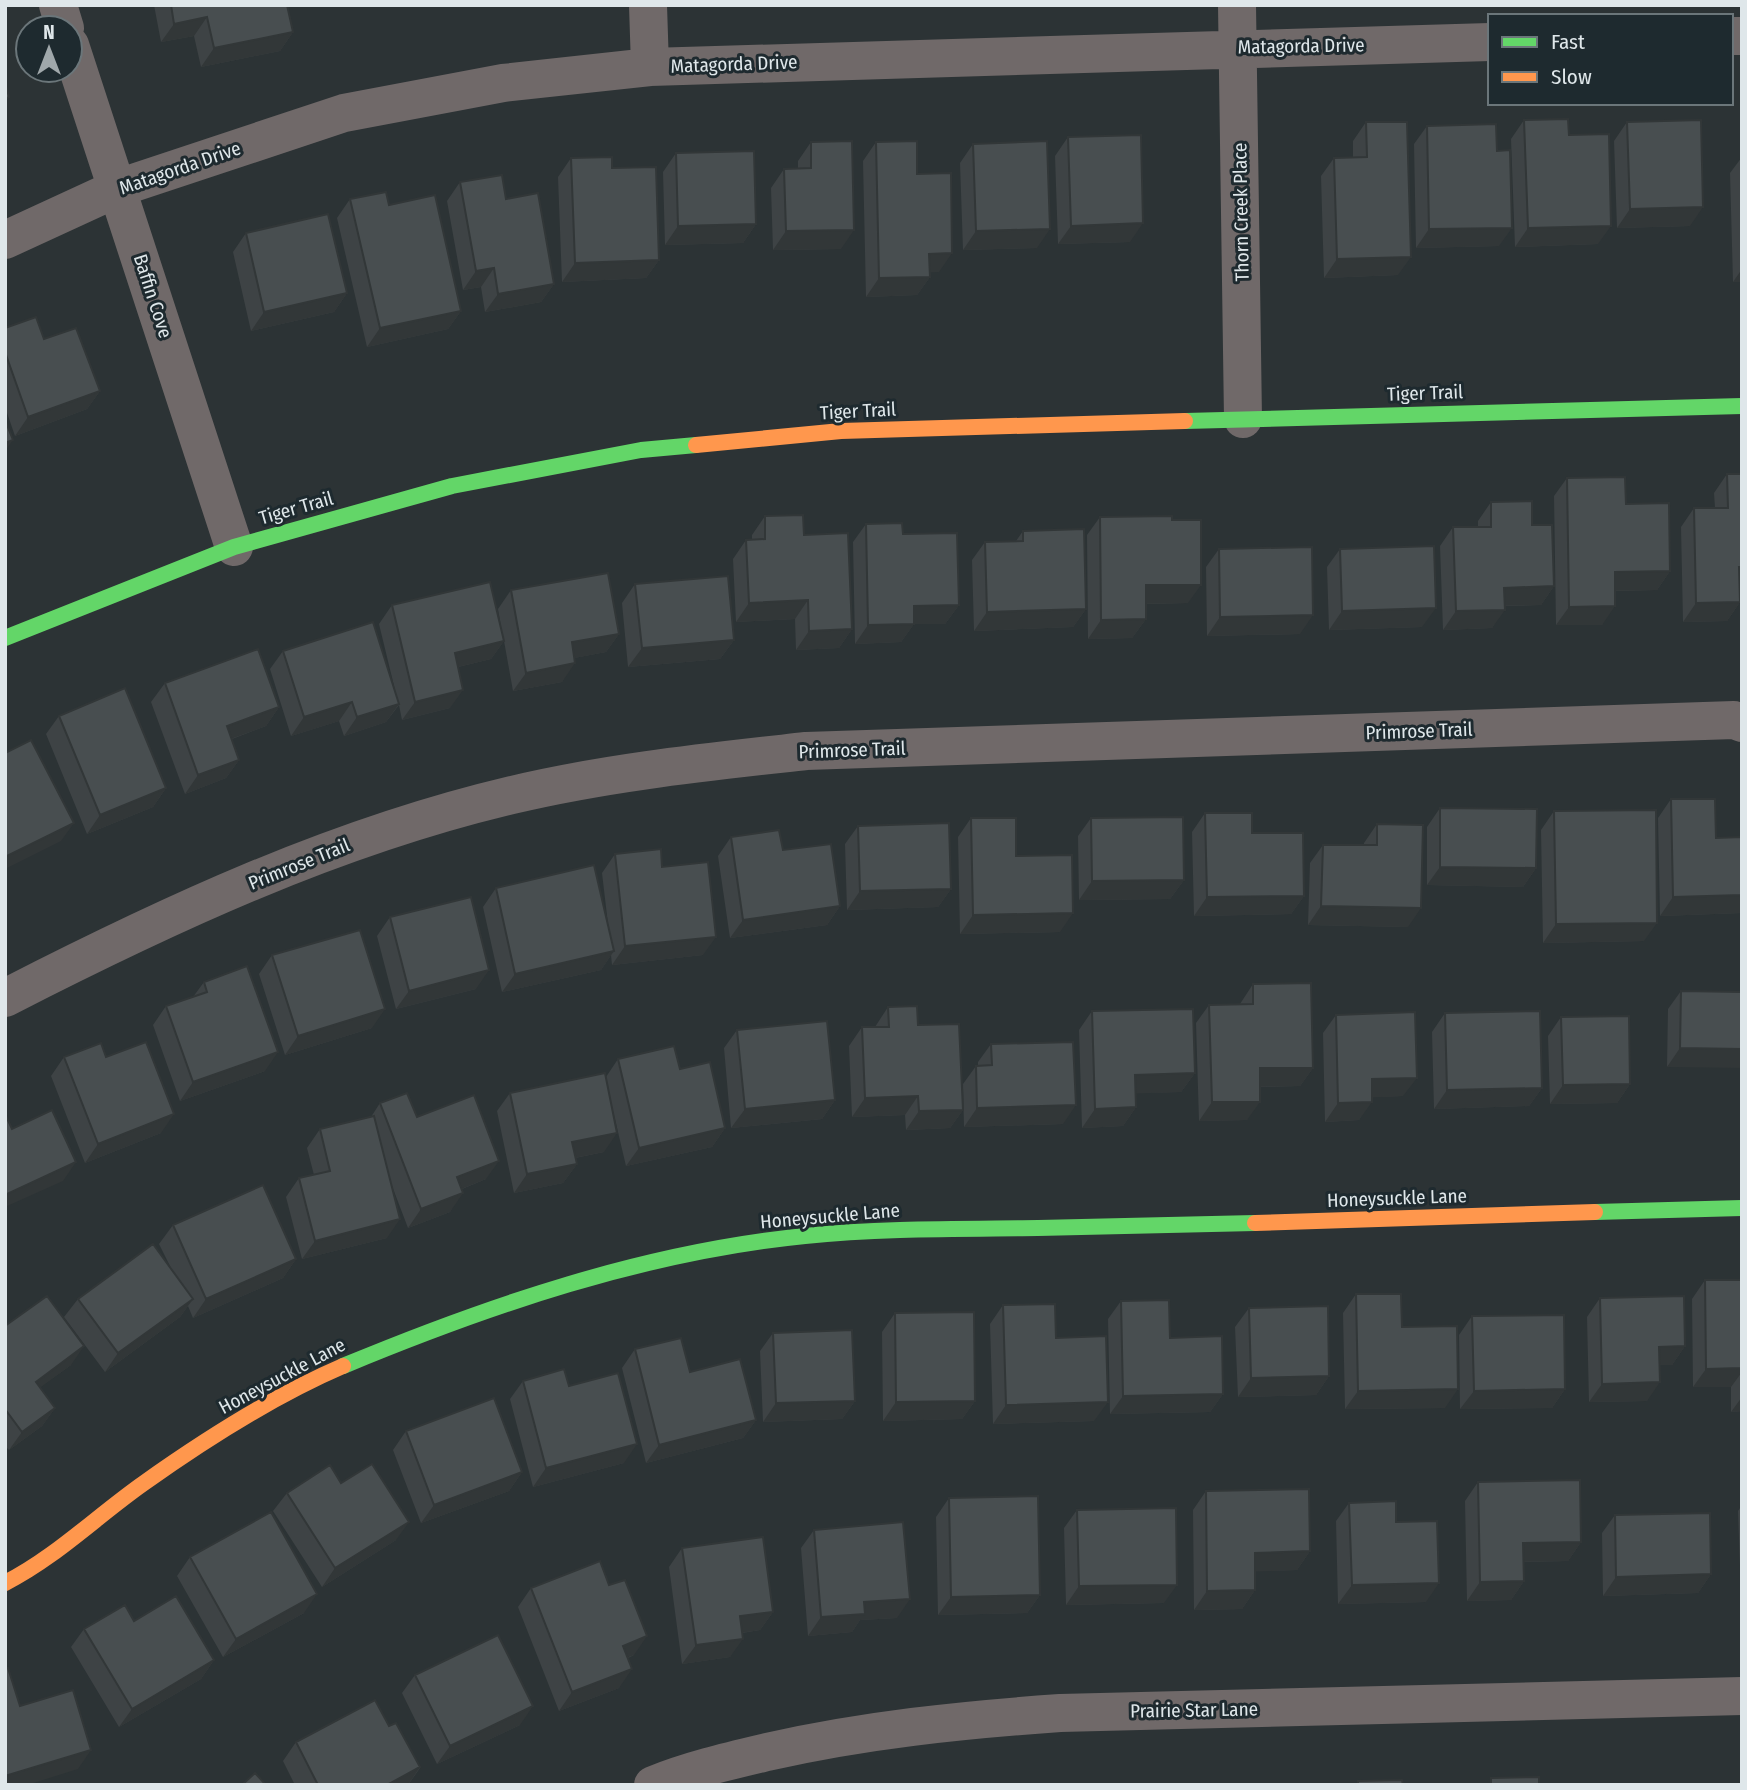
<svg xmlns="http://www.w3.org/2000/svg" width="1747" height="1790" viewBox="0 0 1747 1790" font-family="'Fira Sans Condensed',sans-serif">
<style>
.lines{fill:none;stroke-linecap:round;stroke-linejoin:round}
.street{stroke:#706969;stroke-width:38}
.fast{stroke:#63d668;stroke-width:16}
.slow{stroke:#ff974d;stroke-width:16}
.wall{fill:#3e4345}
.shaded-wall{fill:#323738}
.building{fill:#484e50;stroke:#323738;stroke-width:2}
.labels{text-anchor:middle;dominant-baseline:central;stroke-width:6;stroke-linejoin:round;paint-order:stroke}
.street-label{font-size:19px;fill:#dfe7ea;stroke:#1e2a2f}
</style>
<rect width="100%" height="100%" fill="#2c3335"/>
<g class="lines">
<path class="street" d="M58,5l7,23
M648,5l2,62
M1237,5l6,414
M1731,36h11
M70,45l164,502
M5,240l113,-52 226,-75 159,-30 147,-16 840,-25
M5,998c162,-83 329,-161 507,-203 97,-23 196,-33 294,-44l928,-31 8,3
M653,1785c37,-15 76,-24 114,-33 97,-22 194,-32 293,-39l682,-17"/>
<path class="fast" d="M1185,421l557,-15
M5,638l229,-91 218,-61 189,-36 55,-5
M1595,1212l147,-4
M343,1366c147,-61 302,-114 462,-130 77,-8 155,-7 233,-8 72,-1 144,-3 217,-5"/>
<path class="slow" d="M696,445l145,-14 344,-10
M1255,1223l340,-11
M5,1583c51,-26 92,-67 139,-100 62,-44 129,-87 199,-117"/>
</g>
<path class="wall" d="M154,5h133l6,27 -13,19 -79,16 -7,-31 -33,6z
M1524,120l74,124 -83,3 -4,-108z
M1366,122l32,153 -74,3 -3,-102 13,-18 19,-1v-16z
M1627,122l63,104 -73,2 -3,-87z
M1427,126l72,120 -83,2 -2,-104z
M1068,137l62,105 -72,2 -3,-88z
M811,142l30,107 -68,1 -2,-62 13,-19h14v-8z
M876,142l41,32 22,98h-9v5l-13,18 -51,2 -3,-136z
M973,144l64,104 -74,2 -3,-87z
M676,153l80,71 -13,19 -78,2 -2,-73z
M1742,157v125h-9l-3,-109z
M571,158l41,10 47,92 -13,18 -84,4 -4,-105z
M460,182l46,17 48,85 -13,18 -56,10 -4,-25 -18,3 -16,-89z
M350,199l39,6 72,106 -13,18 -81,18 -30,-129z
M246,233l101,60 -13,19 -83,19 -18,-79z
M5,328l39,11 56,52 -13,18 -72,27 -10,-29z
M1727,474l15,111 -2,1v16l-13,19 -44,1 -2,-95 13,-19h21l-1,-15z
M1567,478l59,26 44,67 -13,19 -42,1 -13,34h-46l-2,-129z
M1491,502l41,23 22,61 -13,19 -36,1 -13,22 -49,2 -3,-84 13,-19h25v-6z
M765,516l39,19 48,94 -13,19 -43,2 -1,-31 -59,3 -3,-63 13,-19h6v-5z
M1100,517l72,3 16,83 -42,1v15l-14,19 -44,1 -1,-104z
M866,524l37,10 56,71 -14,19h-31l-13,18 -46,2 -2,-102z
M1023,531l63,78 -13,18 -99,4 -2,-71 13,-18 31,-1z
M1219,549l81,85 -93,2 -1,-69z
M1340,549l82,78 -93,3 -2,-63z
M635,584l99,56 -14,19 -92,8 -6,-64z
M511,590l108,44 -13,18 -32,6 -12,24 -49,9 -9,-50 -13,18 -33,8 -8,41 -48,12 -3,-15 -13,17 -42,14 -5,-15 -48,15 -21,-67 13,-18 112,39 -16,-66 13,-19 110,28 -4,-24z
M165,683l114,24 -13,19 -34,13 7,21 -13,18 -41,16 -34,-92z
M59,716l107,72 -13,19 -66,27 -41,-100z
M1671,799l45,39 26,-1v76l-82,3 -2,-98z
M1440,808l96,60 -13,19 -96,-2v-58z
M1554,811l90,130 -101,2 -2,-113z
M1205,813l47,20 52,63 -13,18 -97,2 -2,-84z
M971,818l45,38 44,76 -100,2 -2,-97z
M1091,818l93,62 -14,19 -91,1 -1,-64z
M1377,824l31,103 -100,-2 2,-62 13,-18h41v-2z
M858,826l93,63 -13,18 -91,3 -2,-66z
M731,837l52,13 57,56 -13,19 -97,13 -12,-82z
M615,854l47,13 41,88 -91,10 -1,-10 -10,15 -99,22 -19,-85 13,-19 112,36 -6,-51z
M390,917l86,72 -80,20 -19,-73z
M272,955l100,73 -87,27 -26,-81z
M204,982l61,89 -85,30 -27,-76 13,-19 27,-9z
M1253,984l60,84 -13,18 -40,1 -13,33 -48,1 -3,-98 13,-18 31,-1z
M1681,991l61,1 -75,75 1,-58z
M888,1007l30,18 45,85 -13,18 -44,2 -1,-15 -53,2 -3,-71 13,-19h13z
M1092,1011l103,62 -14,19 -46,1 1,14 -13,19 -41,2 -3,-98z
M1445,1013l97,75 -13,18 -95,3 -2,-77z
M1336,1015l67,81 -31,1 -13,23 -34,2 -2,-89z
M1561,1017l69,67 -13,19 -67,1 -2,-68z
M737,1030l98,70 -13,19 -91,9 -7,-80z
M991,1044l72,80 -99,3 -1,-43 13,-18h2v-4z
M64,1057h42l55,76 -76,30 -34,-87z
M618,1059l62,10 45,59 -13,19 -86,19 -16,-68 -6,54 -29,6 2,6 -14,19 -49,10 -17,-82 13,-18 96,-16z
M380,1103l37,14 69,62 -24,10 -12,23 -42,16 -16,-42 -5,52 -85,21 -16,-62 13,-19 15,-3 -7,-27 13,-19 51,-12z
M173,1225l123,34 -13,19 -90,40 -5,-12 -8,11 -75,55 -41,-55 14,-18 93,-31 -12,-24z
M1705,1280h37v131l-11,1v-25h-38l-1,-88z
M1356,1294l46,33 43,81 -100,1 -2,-96z
M1600,1298l85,48 -13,19h-13l-12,36 -58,1 -2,-85z
M1121,1301l49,37 53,56 -13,18 -100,2 -2,-95z
M1003,1305l53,33 38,83 -101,3 -3,-100z
M1249,1308l80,68 -13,19 -78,2 -3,-70z
M895,1313l80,88 -13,18 -79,2 -1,-89z
M1472,1316l93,73 -13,19 -92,1 -1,-74z
M5,1326l66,39 -31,22 15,21 -13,18 -33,24 -4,-4z
M773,1333l82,68 -13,18 -79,3 -3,-71z
M635,1349l121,71 -13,18 -97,25 -24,-95z
M523,1381l46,5 55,77 -91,24 -23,-88z
M406,1431l116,41 -13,19 -88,32 -28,-73z
M1478,1482l103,60 -13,19 -44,1v19l-13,19 -44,1 -2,-100z
M341,1483l55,57 -74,47 -49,-76 14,-18z
M1206,1491l104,60 -13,19 -42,1v19l-13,19 -48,1 -1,-100z
M949,1498l91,97 -13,18 -89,2 -2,-98z
M1349,1503l47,19 30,80 -88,2 -2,-83z
M1742,1505v89h-1l-3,-83z
M1077,1510l87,93 -98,2 -2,-77z
M1615,1515l96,59 -13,19 -95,3 -1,-63z
M814,1530l83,88 -37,2 -8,12 -44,4 -7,-88z
M682,1548l91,64 -13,18 -18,3 -12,24 -48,7 -13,-97z
M190,1557l114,56 -81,44 -46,-81z
M531,1588l103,67 -6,3 -9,30 -60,23 -41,-104z
M134,1621l80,39 -13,19 -82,48 -48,-80 13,-18z
M415,1675l105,50 -83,39 -35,-71z
M389,1726l31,42 -12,17h-113l-12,-24 13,-19z"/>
<path class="shaded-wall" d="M207,17l-13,19 -33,6 13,-18z
M293,32l-13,19 -79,16 13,-19z
M1703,207l-13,19 -73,2 13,-19z
M1143,223l-13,19 -72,2 13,-18z
M756,224l-13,19 -78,2 13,-19z
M1611,226l-13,18 -83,3 13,-19z
M1512,228l-13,18 -83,2 13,-19z
M1050,229l-13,19 -74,2 13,-19z
M854,230l-13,19 -68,1 13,-19z
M952,253l-13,19 -23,1 13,-19z
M1411,257l-13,18 -74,3 13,-19z
M659,260l-13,18 -84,4 13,-19z
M494,268l-13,19 -18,3 13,-19z
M1742,269v13h-9z
M930,277l-13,18 -51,2 13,-19z
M554,284l-13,18 -56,10 13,-18z
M347,293l-13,19 -83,19 13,-19z
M461,311l-13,18 -81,18 13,-19z
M100,391l-13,18 -72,27 13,-19z
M13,440l-8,11v-8z
M1739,567h3v18l-16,1z
M1670,571l-13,19 -56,1 14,-19z
M1146,585h55l-13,18 -56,1z
M1554,586l-13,19 -50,1 13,-18z
M808,600l-13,19 -59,3 13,-19z
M1740,602l-13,19 -44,1 13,-19z
M959,605l-14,19h-31l-13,18 -46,2 13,-19 46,-19z
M1615,606l-13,19h-46l13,-18z
M1436,608l-14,19 -93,3 13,-19z
M1086,609l-13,18 -99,4 13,-19z
M1505,610l-13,18 -49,2 13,-19z
M1313,615l-13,19 -93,2 13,-19z
M1146,619l-14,19 -44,1 13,-19z
M852,629l-13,19 -43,2 13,-19z
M619,634l-13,18 -47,9 13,-19z
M734,640l-14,19 -92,8 14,-19z
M504,641l-13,18 -50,12 14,-18z
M575,663l-13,19 -49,9 13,-18z
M463,690l-13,18 -48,12 13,-18z
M352,702l-13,19 -48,15 13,-19z
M399,704l-13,18 -42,14 13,-19z
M279,707l-13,19 -52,19 13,-19z
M239,760l-13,18 -41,16 13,-19z
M166,788l-13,19 -66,27 13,-19z
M74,823l-13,18 -56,28v-12z
M1440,867l96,1 -13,19 -96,-2z
M1184,880l-14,19 -91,1 13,-19z
M951,889l-13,18 -91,3 13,-19z
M1742,895v18l-82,3 13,-19z
M1304,896l-13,18 -97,2 13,-19z
M840,906l-13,19 -97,13 13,-18z
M1321,906l100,2 -13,19 -100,-2z
M1073,913l-13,19 -100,2 13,-19z
M1657,923l-13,18 -101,2 13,-19z
M716,937l-13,18 -91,10 13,-19z
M614,951l-13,19 -99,22 13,-18z
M489,970l-13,19 -80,20 13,-18z
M385,1009l-13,19 -87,27 13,-19z
M1680,1048l62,1v19l-75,-1z
M278,1052l-13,19 -85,30 13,-19z
M1260,1068h53l-13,18 -54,1z
M1195,1073l-14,19 -59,2 13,-19z
M1417,1078l-14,18 -44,2 13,-19z
M1630,1084l-13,19 -67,1 13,-19z
M1542,1088l-13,18 -95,3 13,-19z
M918,1096l-13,19 -53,2 13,-19z
M835,1100l-13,19 -91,9 14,-19z
M1212,1102h48l-13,18 -48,1z
M1372,1102l-13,18 -34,2 13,-19z
M1076,1105l-13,19 -99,3 13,-19z
M1136,1107l-13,19 -41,2 13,-19z
M963,1110l-13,18 -44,2 13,-19z
M174,1114l-13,19 -76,30 13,-19z
M725,1128l-13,19 -86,19 13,-18z
M617,1133l-13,19 -45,9 13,-19z
M499,1161l-13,18 -42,17 13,-19z
M76,1162l-13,19 -58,26v-12z
M577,1164l-14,19 -49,10 13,-19z
M463,1193l-13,19 -42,16 13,-19z
M400,1219l-13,19 -85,21 13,-18z
M296,1259l-13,19 -90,40 13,-19z
M193,1299l-13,18 -75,55 13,-19z
M84,1346l-13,19 -48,35 13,-18z
M1685,1346l-13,19h-26l13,-18z
M1742,1368v4l-11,15h-38l13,-18z
M1329,1376l-13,19 -78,2 13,-19z
M1660,1382l-13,19 -58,1 13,-18z
M1458,1389l-13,19 -100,1 13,-18z
M1565,1389l-13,19 -92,1 14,-18z
M1223,1394l-13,18 -100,2 13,-18z
M1742,1397v14l-11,1z
M855,1401l-13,18 -79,3 13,-19z
M975,1401l-13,18 -79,2 13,-19z
M1108,1402l-14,19 -101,3 13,-19z
M55,1408l-13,18 -33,24 13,-18z
M756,1420l-13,18 -97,25 13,-18z
M637,1444l-13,19 -91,24 13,-19z
M522,1472l-13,19 -88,32 13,-18z
M409,1522l-13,18 -74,47 13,-19z
M1581,1542l-13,19 -58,1 13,-19z
M1310,1551l-13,19 -55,2 13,-19z
M1711,1574l-13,19 -95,3 13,-19z
M1524,1581l-13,19 -44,1 13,-19z
M1439,1583l-13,19 -88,2 14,-19z
M1177,1585l-13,18 -98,2 13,-19z
M1255,1590l-13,19 -48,1 13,-19z
M317,1594l-13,19 -81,44 13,-18z
M1040,1595l-13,18 -89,2 13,-18z
M910,1599l-13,19 -37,2 -8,12 -44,4 13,-19 43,-15z
M773,1612l-13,18 -33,5 13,-19z
M647,1636l-13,19 -24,9 13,-18z
M743,1639l-13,18 -48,7 14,-19z
M214,1660l-13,19 -82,48 13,-18z
M632,1669l-13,19 -60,23 13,-19z
M533,1706l-13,19 -83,39 13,-18z
M91,1750l-13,19 -51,16h-22v-9z
M420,1767l-12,18h-21z"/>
<path class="building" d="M171,5h116l6,27 -79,16 -7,-31 -33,7z
M5,83l4,14 -4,2z
M1568,119l1,16 40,-1 2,92 -83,2 -4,-108z
M1701,120l2,87 -73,2 -3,-87z
M1366,122h41l4,135 -74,2 -3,-101 33,-1z
M1496,124l1,27 13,-1 2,78 -83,1 -2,-103z
M1141,135l2,88 -72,3 -3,-89z
M852,141l2,89 -68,1 -2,-62 27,-1v-26z
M917,141v33l34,-1 1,80 -23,1 1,23 -51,1 -3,-136z
M1047,141l3,88 -74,2 -3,-87z
M754,151l2,73 -78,2 -2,-73z
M612,157v11l44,-1 3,93 -84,3 -4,-105z
M502,175l4,24 32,-6 16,91 -56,10 -4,-26 -18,3 -16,-89z
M386,192l3,13 46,-10 26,116 -81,17 -30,-129z
M328,214l19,79 -83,19 -18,-79z
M36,317l8,22 32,-11 24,63 -72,26 -23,-65v-24z
M5,420l8,20 -8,3z
M1727,474h15v93h-3l1,35 -44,1 -2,-95h34z
M1625,477l1,27 43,-1 1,68 -55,1v34l-46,1 -2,-129z
M1532,501v24h20l2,61 -50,2 1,22 -49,1 -3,-84h38v-25z
M803,515l1,20 44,-2 4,96 -43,2 -1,-31 -59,3 -3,-63 19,-1v-23z
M1172,516v4h29v65h-55v34l-45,1 -1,-103z
M902,523l1,11 54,-1 2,72 -45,1v18l-46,1 -2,-101z
M1084,529l2,80 -99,3 -2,-70 38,-1v-10z
M1434,546l2,62 -94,3 -2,-62z
M1312,547l1,68 -93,2 -1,-68z
M608,573l11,61 -47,8 3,21 -49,10 -15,-83z
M728,576l6,64 -92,8 -7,-64z
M490,582l14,59 -49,12 8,37 -48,12 -23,-97z
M373,622l26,82 -42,13 -5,-15 -48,15 -21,-66z
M258,649l21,58 -52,19 12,34 -41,15 -33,-92z
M125,688l41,100 -66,27 -41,-99z
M31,740l43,83 -69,34v-104z
M1671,799h44l1,39 26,-1v58l-69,2z
M1440,808l97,1 -1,59 -96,-1z
M1656,810l1,113 -101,1 -2,-113z
M1205,813h47v20h51l1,63 -97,1z
M1183,817l1,63 -92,1 -1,-63z
M971,818h45v38l56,-1 1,58 -100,2z
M949,823l2,66 -91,2 -2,-65z
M1377,824l46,1 -2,83 -100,-2 2,-61h54z
M779,830l4,20 48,-6 9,62 -97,14 -12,-83z
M661,849l1,18 46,-5 8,75 -91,9 -10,-92z
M594,865l20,86 -99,23 -19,-86z
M471,897l18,73 -80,21 -19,-74z
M360,930l25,79 -87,27 -26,-81z
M247,966l31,86 -85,30 -27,-76 41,-14 -3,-10z
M1311,983l2,85h-53v34h-48l-3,-97 44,-1v-20z
M1681,991l61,1v57l-62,-1z
M917,1006l1,19 41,-1 4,86 -44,1 -1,-15 -53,2 -3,-71h27l-1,-20z
M1193,1009l2,64 -60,2 1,32 -41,2 -3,-98z
M1540,1011l2,77 -95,2 -2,-77z
M1415,1012l2,66 -45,1v23l-34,1 -2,-88z
M1629,1016l1,68 -67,1 -2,-68z
M827,1021l8,79 -90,9 -8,-79z
M146,1042l28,72 -76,30 -34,-87 37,-14 5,14z
M1073,1042l3,63 -99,3 -1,-42 16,-1 -1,-21z
M674,1046l6,23 30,-7 15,66 -86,20 -21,-89z
M605,1073l12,60 -45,9 5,22 -50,10 -17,-81z
M407,1093l10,24 57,-22 25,66 -42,16 6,16 -42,16 -41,-106z
M52,1110l24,52 -71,33v-81l7,15z
M374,1116l26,103 -85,22 -16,-63 31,-7 -10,-42z
M263,1185l33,74 -90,40 -33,-74z
M153,1244l40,55 -75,54 -40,-54z
M1705,1280h37v88l-36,1z
M1356,1294h45l1,33 55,-1 1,63 -100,2z
M47,1296l37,50 -48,36 19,26 -33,24 -17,-23v-83z
M1684,1296l1,50 -26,1 1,35 -58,2 -2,-86z
M1169,1300l1,38 52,-2 1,58 -100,2 -2,-95z
M1055,1304l1,34 50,-2 2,66 -102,3 -3,-100z
M1328,1306l1,70 -78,2 -2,-70z
M974,1312l1,89 -79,1 -1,-89z
M1564,1315l1,74 -91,2 -2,-75z
M852,1330l3,71 -79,2 -3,-70z
M681,1338l9,34 50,-13 16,61 -97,25 -24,-96z
M564,1369l5,17 49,-13 19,71 -91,24 -23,-87z
M494,1398l28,74 -88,33 -28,-74z
M372,1464l37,58 -74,46 -48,-75 43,-28 11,18z
M1580,1480l1,62 -58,1 1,38 -44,1 -2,-100z
M1309,1489l1,62 -55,2v37l-48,1 -1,-100z
M1038,1496l2,99 -89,2 -2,-99z
M1396,1501v21l41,-1 2,62 -87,2 -3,-82z
M1176,1508l1,77 -98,1 -2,-76z
M271,1512l46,82 -81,45 -46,-82z
M1710,1513l1,61 -95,3 -1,-62z
M903,1522l7,77 -46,3 1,12 -44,3 -7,-87z
M763,1537l10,75 -33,4 3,23 -47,6 -14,-97z
M600,1561l9,24 16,-5 22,56 -24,10 9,23 -60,23 -41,-104z
M176,1596l38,64 -82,49 -48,-80 41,-24 9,16z
M498,1635l35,71 -83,40 -35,-71z
M8,1668l12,38 53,-16 18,60 -86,26v-107z
M375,1700l14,26 7,-3 24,44 -33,18h-69l-22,-43z
M255,1773l11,12h-24z
M1539,1777v8h-48v-7z
M1402,1780l1,5h-45v-4z"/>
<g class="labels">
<g class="street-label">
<text transform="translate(1301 46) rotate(-1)">Matagorda Drive</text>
<text transform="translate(734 64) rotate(-2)">Matagorda Drive</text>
<text transform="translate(180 168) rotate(-19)">Matagorda Drive</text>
<text transform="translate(1241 212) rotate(-91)">Thorn Creek Place</text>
<text transform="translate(153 296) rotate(72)">Baffin Cove</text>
<text transform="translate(1425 393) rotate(-2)">Tiger Trail</text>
<text transform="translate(858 411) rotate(-3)">Tiger Trail</text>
<text transform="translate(296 508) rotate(-16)">Tiger Trail</text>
<text transform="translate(1419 731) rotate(-2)">Primrose Trail</text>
<text transform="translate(852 750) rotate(-2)">Primrose Trail</text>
<text transform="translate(299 864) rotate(-22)">Primrose Trail</text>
<text transform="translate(1397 1198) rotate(-2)">Honeysuckle Lane</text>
<text transform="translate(830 1216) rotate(-5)">Honeysuckle Lane</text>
<text transform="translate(282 1376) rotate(-28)">Honeysuckle Lane</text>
<text transform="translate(1194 1710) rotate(-1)">Prairie Star Lane</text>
</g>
</g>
<rect width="1747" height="1790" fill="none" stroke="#dfe7ea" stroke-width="14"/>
<rect x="1488" y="14" width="245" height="91" fill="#1e2a2f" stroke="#6b767a" stroke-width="2"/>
<rect x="1502" y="37" width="35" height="10" fill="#63d668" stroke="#6b767a" stroke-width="2"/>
<text x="1551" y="49" font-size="21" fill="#dfe7ea">Fast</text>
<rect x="1502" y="72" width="35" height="10" fill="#ff974d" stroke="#6b767a" stroke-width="2"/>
<text x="1551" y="84" font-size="21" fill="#dfe7ea">Slow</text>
<g transform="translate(49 49)"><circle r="33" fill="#1e2a2f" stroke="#6b767a" stroke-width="2"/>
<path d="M0-5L12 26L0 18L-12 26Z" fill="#a0a8ab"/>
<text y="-10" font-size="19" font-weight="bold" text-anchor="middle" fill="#dfe7ea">N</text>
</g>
</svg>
